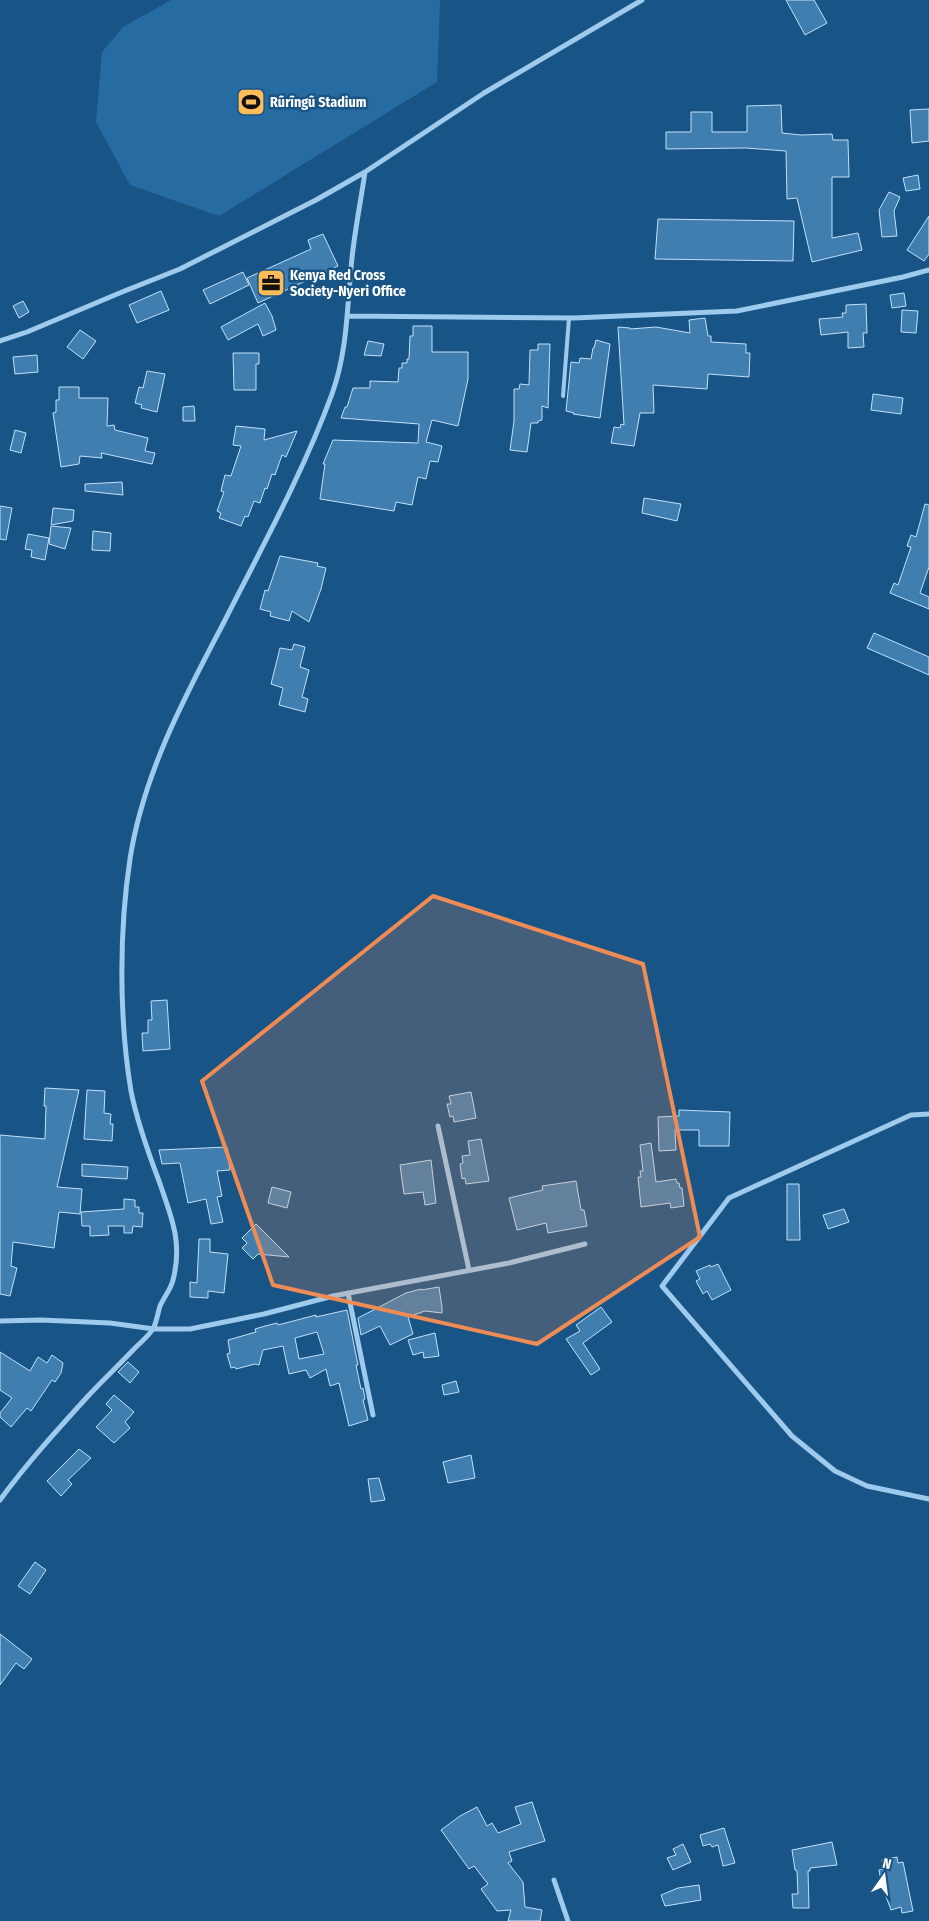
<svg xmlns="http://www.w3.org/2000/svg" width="929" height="1921" viewBox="0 0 929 1921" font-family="'Fira Sans Condensed',sans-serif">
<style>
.green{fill:#266ca3}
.building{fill:#407eaf;stroke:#c2e1f9;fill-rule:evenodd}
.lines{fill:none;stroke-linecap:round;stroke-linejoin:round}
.lane{stroke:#9dcaed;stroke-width:4}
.street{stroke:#9dcaed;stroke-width:5}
.marked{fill:#ef8b55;fill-opacity:0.2;stroke:#ef8b55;stroke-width:4;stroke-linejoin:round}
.labels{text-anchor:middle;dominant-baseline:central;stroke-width:5;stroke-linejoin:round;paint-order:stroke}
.poi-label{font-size:14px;font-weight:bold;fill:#fff;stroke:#185485;text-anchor:start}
</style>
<rect width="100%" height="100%" fill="#185485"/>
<path class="green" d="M171,0h269l-3,82 -218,134 -89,-31 -34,-63 6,-70 21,-25z"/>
<path class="building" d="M786,0h28l13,23 -22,12z
M781,105l1,28 19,2 31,-1 1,6h15l1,37h-17v61l26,-5 4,17 -50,12 -15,-64 -10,1 -1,-48 -40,-3 -80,1v-17h25v-20h21v20h35v-26z
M929,109v32l-17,2 -2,-33z
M918,175l2,14 -14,2 -3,-13z
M889,192l11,5 -6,14 3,25 -15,1 -3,-27z
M929,216v38l-5,7 -17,-11z
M658,219l136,2 -1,40 -138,-2z
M323,234l15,32 -80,37 -11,-25 64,-29 -3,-9z
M243,272l6,13 -39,19 -7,-14z
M161,291l8,19 -32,13 -8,-18z
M904,293l2,13 -14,2 -2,-13z
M23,301l6,11 -10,6 -6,-12z
M265,303l7,13 4,14 -13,6 -5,-12 -30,16 -7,-13z
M866,304l1,29h-4l1,14 -16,1v-16l-27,3 -2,-16 24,-2 -1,-4h4v-8z
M902,310l16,1 -2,22 -15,-1z
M705,318l3,18h3v6l35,2v9h4l-1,24 -41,-3 -1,15 -54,-4 1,28h-14l-6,33 -23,-3 3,-16 6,1 1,-4 3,1 -6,-98 12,1v1l26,-2 34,6 -1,-13z
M413,326h19v26h36v27l-10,47 -26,-6 -6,22 16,4 -4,16 -8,-1 -4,18 -8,-2 -6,28 -16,-3 -2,9 -74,-12 5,-35h-2l10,-24 85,3 1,-19 -78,-6 4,-11h2l6,-19h17v-7l28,1 1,-14h3v-5h5v-4h2l1,-23h3z
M80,330l16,11 -13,18 -16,-12z
M596,340l14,4 -10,74 -27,-4 1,-1 -8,-2 5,-49 8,1 1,-5 11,1 2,-11h1z
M368,341l16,3 -3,12 -17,-1z
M538,344h12l-2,64 -6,-2v14l-4,1v2h-7l-4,29 -17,-2 4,-29v-32h5l1,-5 9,1 1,-35h8z
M233,353h26v11h-3v26h-22z
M37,355l1,17 -23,2 -2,-17z
M147,371l18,3 -8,38 -16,-4 1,-3 -7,-2 4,-16 4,1z
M59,387h20v11h29l-1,28 7,-1 1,5 33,8 -3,13 10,2 -3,11 -51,-11 1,5 -22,-2 -1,8 -18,3 -8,-54 3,-1v-12h3z
M873,394l30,4 -2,16 -30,-4z
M194,406l1,15h-12v-14z
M236,426l29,3 -1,11 33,-9 -11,26 -4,-2 -7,20 -3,-1 -5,15 -2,-1 -5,15 -6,-2 -6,16 -3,-1 -4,10 -22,-8 2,-5 -4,-2 7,-19 -3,-1 4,-16 6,1 10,-30 -8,-1z
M15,430l11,3 -5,20 -11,-3z
M122,482l1,13 -38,-4v-7z
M644,498l37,6 -4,17 -35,-8z
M925,504l4,1v62l-9,26 9,4v12l-39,-16 4,-10 4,2 13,-38 -4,-1 4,-11 5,2z
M0,506l12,2 -6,32 -6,-1z
M53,508l21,2 -1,11 -22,4z
M51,526l20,2 -6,21 -16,-5z
M93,531l18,2 -1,18 -18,-1z
M28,534l21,4 -4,22 -14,-3 1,-7 -7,-1z
M280,556l38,7 -1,3 9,2 -5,21 -12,33 -17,-11 -3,10 -19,-5 1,-4 -11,-3 5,-19 3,1z
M874,633l55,24v18l-62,-27z
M294,644l11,3 -5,20 9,3 -7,27 6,2 -3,13 -26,-7 4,-17 -12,-4 9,-36 12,2z
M167,1000l3,49 -27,2 -1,-18h6v-13h4l-1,-19z
M45,1088l34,2 -22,97 25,2 -2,25 -21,-2 -5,36 -41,-6 -2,24 6,2 -7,28 -10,-2v-159l45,4 1,-33h-2z
M87,1090l18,1 -1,22 7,1 -1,10h3l-1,17 -28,-2z
M471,1092l5,26 -22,4 -1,-6 -3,1 -3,-13h4l-2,-8z
M679,1110l51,2 -1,34h-30v-16h-24l1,20 -17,1 -1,-34 21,-1z
M481,1139l8,42 -23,3 -1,-6 -3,1 -2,-15 3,-1 -1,-7 8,-1 -2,-14z
M651,1143l5,39 20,-3 1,4h2l1,5h2l2,18 -13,2 -1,-5 -29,4 -3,-30h3l-1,-6h3l-3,-26z
M227,1147l3,23 -13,1 5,25 -5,1 6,25 -12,2 -5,-25 -18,4 -8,-40 -18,1 -3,-14z
M431,1160l5,43 -11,2 -2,-13 -19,2 -4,-29z
M82,1164l46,3 -1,12 -45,-3z
M576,1181l5,29h3l3,16 -39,7 -2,-10 -29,7 -8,-32 34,-8 -1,-4z
M787,1184h12l1,56h-13z
M272,1187l19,5 -4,16 -19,-5z
M124,1199l11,1v7h4v6h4l-1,14 -9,-1 -1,7h-8v-7h-16l1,9 -19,1v-10h-8l-1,-14 43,-3z
M844,1209l5,13 -21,7 -5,-14z
M256,1224l33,33 -31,-3 -5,5 -11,-11 5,-5 -5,-5z
M199,1239h11v13l18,2 -4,39 -16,-2v7l-18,-1v-15l7,1z
M718,1264l13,26 -19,10 -5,-9 -4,3 -7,-13 4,-2 -4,-8 14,-6 1,2z
M439,1287l3,20v6l-17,-2 -17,6 5,17 -23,11 -10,-19 -19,9 -3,-17 48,-25 15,-4v1z
M601,1307l11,15 -29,21 17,26 -9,6 -25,-36 14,-8 -4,-6z
M347,1310l11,55h-2l5,24 2,-1 2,11 -2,1 5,20 -19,6 -10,-43 -9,3 -4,-17 -16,9 -4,-8 -17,4 -6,-28 -20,4 -4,15 -4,-1 -19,5 -1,-2 -4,1 -4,-14 3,-1 -2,-13 28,-8 -1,-3 10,-3 12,-3 1,2 38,-10v2zM317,1332l7,22 -25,5 -4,-21z
M435,1333l4,23 -15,2 -1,-6 -10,3 -5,-15z
M0,1352l30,19 8,-14 9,6 5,-8 11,8 -2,10 -6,9 -3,-2 -21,31 -4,-3 -16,19 -11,-10v-4l12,-15 -12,-8z
M128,1362l11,10 -9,11 -12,-11z
M456,1381l3,11 -15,3 -2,-10z
M114,1395l20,17 -9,10 5,6 -16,15 -18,-16 16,-17 -6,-6z
M79,1449l12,9 -23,22 4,4 -11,12 -14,-15z
M471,1455l4,23 -27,5 -5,-21z
M379,1478l6,22 -14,2 -3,-23z
M35,1562l11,8 -16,24 -12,-8z
M0,1634l32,25 -8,10 -8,-6 -16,22z
M532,1802l13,39 -36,11 3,9 -4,2 15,19 2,25 17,3 -2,11h-32l3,-11 -14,1 -16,-22 7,-5 -14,-18 -5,3 -28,-39 19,-14 17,-9 10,19 5,-3 6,10 23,-9 -6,-17z
M724,1828l11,35 -12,3 -5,-21 -6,2 -2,-3 -7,2 -3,-11z
M832,1842l5,23 -27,3v3h-2l1,37h-16l-1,-14h6l-1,-23 -2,-1 -3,-20z
M683,1844l8,18 -18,8 -6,-12 9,-3 -3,-6z
M897,1857l1,6 5,-1 10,49 -11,2 -1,-6 -10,3 -9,-24 -3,-16 5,-1 -2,-9z
M699,1885l2,15 -36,6 -4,-11 17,-7z"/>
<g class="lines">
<path class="lane" d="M563,396l6,-78"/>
<path class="street" d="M348,316l226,2 163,-7 166,-34 26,-7
M0,341l27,-9 95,-40 58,-23 136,-69 49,-28 119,-79 158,-93
M929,1114l-18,1 -182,83 -67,88 130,150 43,35 32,15 62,13
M438,1126l31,144
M348,1293l25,122
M0,1321l41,-1 69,3 44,6h36l74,-15 69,-18 176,-33 76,-19
M0,1500c27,-37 58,-71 89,-105 15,-16 31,-31 46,-47 6,-6 15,-13 19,-21 3,-7 4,-15 6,-21 4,-9 11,-17 13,-26 10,-38 -2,-64 -14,-99 -11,-29 -22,-59 -28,-90 -12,-72 -12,-160 -1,-232 13,-84 54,-161 93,-235 38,-75 80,-151 109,-230 16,-44 15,-90 20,-136 3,-29 9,-58 13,-86
M554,1880l14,41"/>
</g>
<path class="marked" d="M433,896l210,68 57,273 -163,107 -264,-59 -71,-204z"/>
<defs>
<symbol id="stadium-square" viewBox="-11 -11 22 22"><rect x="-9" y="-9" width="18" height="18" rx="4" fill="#ffbd59" stroke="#185485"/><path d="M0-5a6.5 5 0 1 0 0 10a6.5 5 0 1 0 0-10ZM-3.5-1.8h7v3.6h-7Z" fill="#111"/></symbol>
<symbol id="office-square" viewBox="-11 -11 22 22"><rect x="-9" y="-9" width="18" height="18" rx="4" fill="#ffbd59" stroke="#185485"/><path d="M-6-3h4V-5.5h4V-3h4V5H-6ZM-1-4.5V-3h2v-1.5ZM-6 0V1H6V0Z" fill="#111"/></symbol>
</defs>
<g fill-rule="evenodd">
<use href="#stadium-square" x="235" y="86" width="32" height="32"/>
<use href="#office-square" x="255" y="267" width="32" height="32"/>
</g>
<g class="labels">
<g class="poi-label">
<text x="270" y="102">Rũrĩngũ Stadium</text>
<text x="290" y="275">Kenya Red Cross<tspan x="290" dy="16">Society-Nyeri Office</tspan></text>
</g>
</g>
<g transform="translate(884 1876) rotate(14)" stroke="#185485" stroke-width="4" paint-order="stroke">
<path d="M0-4L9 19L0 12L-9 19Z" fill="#ffffff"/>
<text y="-8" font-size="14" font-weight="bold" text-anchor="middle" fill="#ffffff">N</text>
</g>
</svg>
